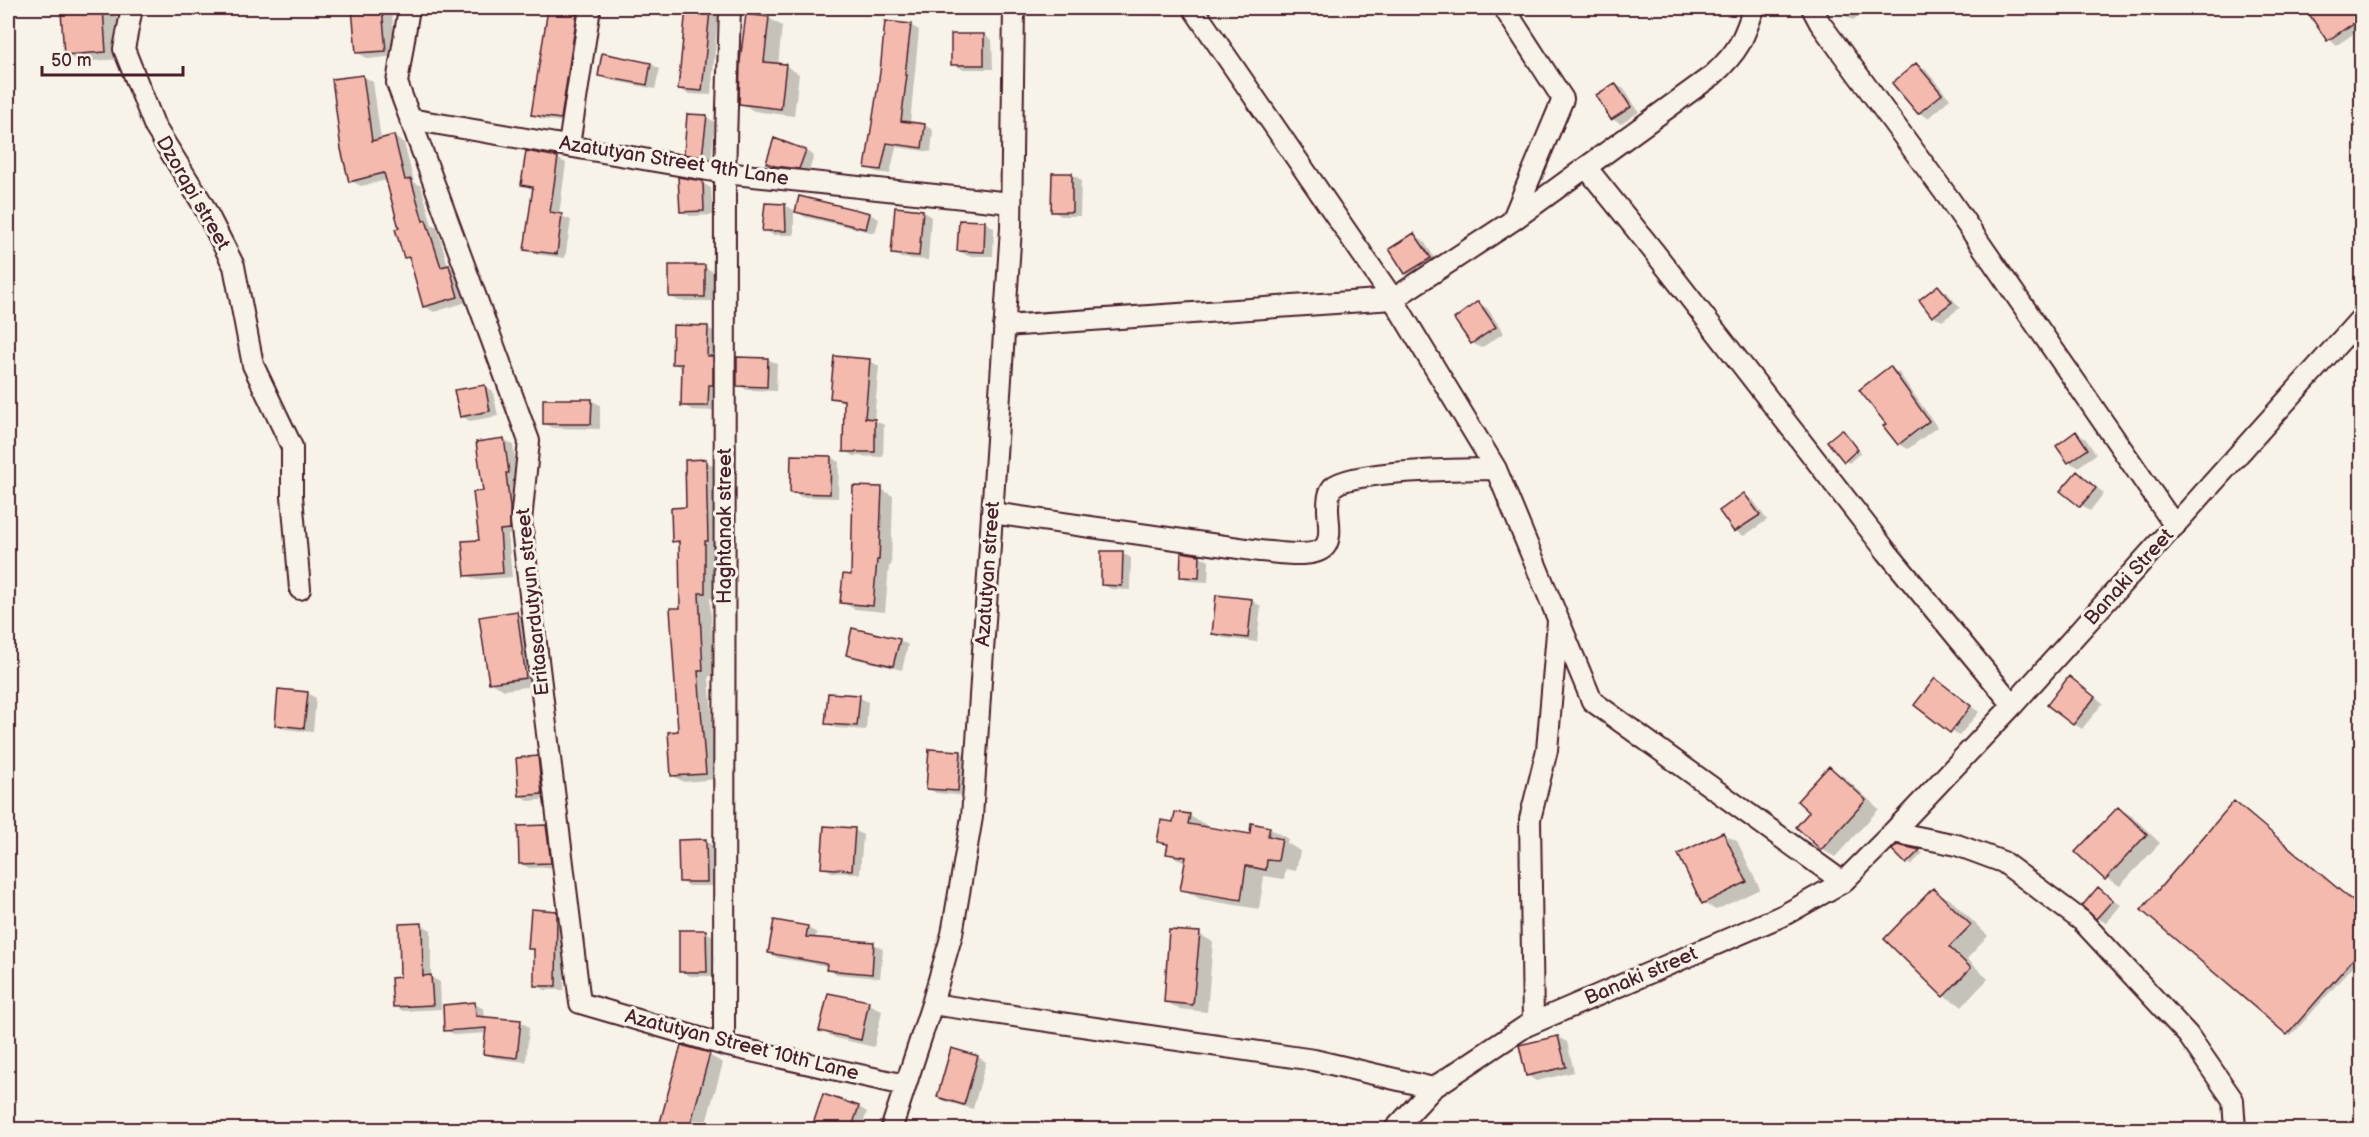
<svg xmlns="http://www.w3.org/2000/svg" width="2369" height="1137" viewBox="0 0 2369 1137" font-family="'Balsamiq Sans',sans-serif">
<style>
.shadow{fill:#0003}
.building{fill:#f4baae;stroke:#4a1f2b;stroke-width:1.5}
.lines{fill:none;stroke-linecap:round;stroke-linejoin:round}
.minor-casing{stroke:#4a1f2b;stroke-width:24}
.minor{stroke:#f7f3e8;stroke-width:20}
.labels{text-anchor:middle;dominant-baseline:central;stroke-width:6;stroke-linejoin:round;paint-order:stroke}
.street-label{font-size:20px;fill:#4a1f2b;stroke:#f7f3e8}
</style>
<rect width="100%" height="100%" fill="#f7f3e8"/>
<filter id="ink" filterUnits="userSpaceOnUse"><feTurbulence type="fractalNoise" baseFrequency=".0167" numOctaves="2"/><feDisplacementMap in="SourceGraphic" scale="12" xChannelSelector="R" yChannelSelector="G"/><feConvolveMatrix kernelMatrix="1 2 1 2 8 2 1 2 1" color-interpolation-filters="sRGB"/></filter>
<g filter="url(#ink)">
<path class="shadow" d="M350,8h50l1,5 -9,1 4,42 -28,3 -11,-7 -3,-39 -4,-2z
M1128,8h35v8l-26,-1 -9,-5z
M1839,8h33l-19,12 -9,-5z
M2319,8h40l3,4v16l-25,17 -9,-6 -17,-26z
M103,9l14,8 3,42 -41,3 -14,-8z
M709,11l9,5 -7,79 -23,-1 -9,-5z
M576,15l9,5 -15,103 -29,-4 -9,-5z
M769,18l13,8 -4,39 8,1 13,8 -5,42 -40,-5 -13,-8z
M910,25l9,5 -9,93 14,2 9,5 -2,22 -35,-5 -6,27 -14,-2 -9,-5z
M984,35l8,5 1,29h-31l-9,-5z
M651,64l9,5 -5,20 -46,-9 -9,-5z
M1917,64l8,5 25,30 -22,19 -9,-5z
M363,76l10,6 8,58 13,-3 10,6 10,39 7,4 11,39 5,2 11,39 11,6 8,30 -33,10 -10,-6 -13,-45 -6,-4 -5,-28 -13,-49 -26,6 -10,-5z
M1615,84l9,5 15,23 -18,12 -9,-5z
M706,117l9,5 -4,39 -16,-3 -9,-5z
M806,151l8,5 -6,17 -23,-3 -17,-8z
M557,158l9,5 -7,52 12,5 -6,38 -30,-4 -9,-5 8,-59 -12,-5z
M1053,174h19l9,6 -1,36h-19l-8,-5z
M702,183l9,5 2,27 -23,1 -9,-5z
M800,198l70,16 9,5 -4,14 -70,-16 -8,-5z
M785,205l9,5v25h-21l-9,-5z
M922,211l9,6 -3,43 -27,-2 -9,-5z
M985,222l9,6 -1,28h-25l-9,-5z
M1414,234l9,6 15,23 -23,15 -9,-5 -15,-23z
M705,267l8,5v29h-34l-9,-5z
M1938,287l9,5 13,16 -18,13 -9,-5 -12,-16z
M1478,303l9,5 17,25 -23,15 -9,-5z
M708,328l8,5 1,78 -25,-1 -9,-5v-36l-10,-6z
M768,359l9,5 -1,27 -29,-1 -9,-5z
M870,361l9,5 -5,54 10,5 -1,32 -29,-1 -9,-5 1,-48 -14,-5z
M1891,368l8,5 38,54 -29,22 -9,-5z
M485,386l8,5 5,25 -28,5 -9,-5z
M591,400l9,5v24l-47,-1 -9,-5z
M1842,431l19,21 -12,11 -4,-3z
M2076,433l9,5 11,16 -18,13 -9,-5z
M504,439l9,6 4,32 -2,1 4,35 -1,20 -10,2 4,42 -36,3 -9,-5 13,-34 5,-48z
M830,457l9,5 -1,36 -37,-1 -9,-5z
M705,461l11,6v131h-6l4,78h-5l8,103 -33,3 -11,-6 6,-44 2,-123v-64l-8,-4z
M2077,473l27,20 -14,18 -28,-21z
M881,489l12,7 -2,70h-2l-4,46 -31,-3 -12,-7z
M1744,495l9,5 14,20 -23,16 -9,-5 -14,-20z
M1122,553l9,5 -1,32 -19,-1 -9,-5z
M1200,556l9,5 -1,21 -18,-1 -9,-5z
M1252,601l9,5 -4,36 -34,-4 -9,-5z
M516,613l14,8 9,64 -35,5 -14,-8z
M899,640l9,5 -6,25 -46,-11 -8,-5z
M1935,680l44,32 -20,24 -8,-5z
M2078,683l25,20 -21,26 -8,-5z
M307,693l9,5 -3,34 -28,-3 -8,-5z
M859,697l9,5 -2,28 -30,-2 -9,-5z
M961,752l9,6 -3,38 -31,-3 -8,-5z
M537,758l9,5 5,36 -22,2 -8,-5z
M1829,768l14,8 36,33 -44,48 -14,-8z
M2239,805l123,104v47l-71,80 -4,-2z
M2118,808l14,8 28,27 -40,43 -14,-8z
M1190,816l18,10v2l43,7 18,-7 19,11 -1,4 13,8 -4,20 -10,-2 -2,10 -20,-3 -5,33 -59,-10 -18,-10 4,-25 -18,-11 1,-6 -10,-6 15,-17z
M546,827l9,5 4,35 -30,1 -9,-5z
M854,830l9,5 -3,39 -28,-2 -9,-5z
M1723,834l14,7 23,48 -44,21 -13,-7z
M705,841l9,5 1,40h-26l-9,-5z
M1897,847l22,4 4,2 -12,12 -17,-15z
M2099,889l22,16 -15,18 -9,-5z
M1933,890l18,10 37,36 -21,23 21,20 -26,27 -18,-10z
M556,912l9,5 -1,73h-19l-9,-5v-34l-6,-3z
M775,922l33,6 9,5 -2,6 59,5 9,5 -3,29 -44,-4 -8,-5v-3l-50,-8 -9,-5z
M422,925l9,5v47l9,5 1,27 -38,2 -9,-5 7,-28z
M706,932l9,5v39h-25l-9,-5z
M1199,934l14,8 -6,70 -28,-3 -14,-8z
M868,1003l14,8 -8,36 -39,-9 -14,-8z
M475,1004l9,5 1,9 36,4 8,5 -3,35 -32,-4 -9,-5 2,-20 -32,2 -9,-5z
M1558,1037l9,5 7,30 -38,9 -9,-6z
M709,1055l14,8 -19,67h-45z
M978,1057l8,5 -13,47 -26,-7 -9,-5z
M859,1107l8,5 -6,18h-49z"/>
<path class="building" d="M103,8l3,44 -42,3 -3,-44z
M352,8h30l4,43 -30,2z
M686,8l24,2 -8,81 -24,-2z
M2305,8h49l7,10 -34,23z
M548,9l29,5 -16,105 -30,-4z
M746,14l23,3 -5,45 22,2 -5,45 -42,-5 1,-43z
M885,21l26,3 -6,51h2l-6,46 24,3 -3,24 -35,-5 -6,27 -16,-2 15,-96z
M951,34h33v31h-33z
M602,53l49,10 -4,22 -49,-9z
M1916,63l26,31 -24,20 -26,-31z
M363,75l9,66 22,-6 11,45 6,-1 12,42 3,-1 15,47 8,-2 9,32 -35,10 -14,-50 -5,1 -9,-29 4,-1 -15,-55 -35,9 -8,-33 -9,-70z
M1615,83l16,24 -20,13 -15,-25z
M687,114l20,1 -5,42 -18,-3z
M774,138l32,12 -7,19 -24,-3 -9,-3z
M526,151l32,6 -8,55 12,2 -5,40 -33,-4 9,-63 -12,-2z
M1052,173h20v39h-21z
M678,177l25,4 1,30 -24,1z
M799,196l71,17 -4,16 -71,-17z
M765,203l20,1 1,27h-24z
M895,207l28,3 -4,46 -28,-2z
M959,220l26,1 -1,31 -27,-1z
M1414,233l17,25 -26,16 -16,-25z
M669,265h36v32h-36z
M1938,285l14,17 -20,15 -13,-17z
M1478,301l18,26 -25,17 -17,-25z
M673,325l35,1 -1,30h6v29h-4l-1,21h-27l1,-42h-10z
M834,356l36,3 -5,59 10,1v33h-32l1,-52 -14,-2z
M737,357l31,1 -1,29 -30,-1z
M1890,366l39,55 -31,24 -15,-19 3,-2 -27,-34z
M485,385l5,26 -30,6 -6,-27z
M543,399h49l-1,25h-48z
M1842,429l16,20 -14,13 -17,-21z
M2076,431l12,18 -20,14 -12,-17z
M504,438l5,35h-3l4,34v22l-10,1 3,43 -38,3 -3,-35 17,-1 -6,-48 10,-1 -7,-49z
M791,455l40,1 -1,38 -40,-1z
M706,459l2,82h-3v52h-6l4,78h-5l8,103 -35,2 -3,-44 10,-1 -8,-123h10l-1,-67 -7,1 -1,-34 15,-1 -1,-47z
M2077,471l19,17 -16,19 -20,-16z
M853,486l29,1 -3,73h-2l-4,46 -33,-3 3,-29 8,1z
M1744,493l16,22 -26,17 -15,-21z
M1101,551h22l-1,35 -21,-1z
M1181,552l19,3 -1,23 -19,-1z
M1216,595l36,4 -4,39 -36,-4z
M517,611l9,67 -37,5 -10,-66z
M852,628l48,11 -7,27 -47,-11z
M2069,676l26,21 -22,28 -26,-20z
M1935,678l36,28 -21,27 -36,-28z
M278,689l30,3 -4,36 -29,-3z
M828,693l32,2 -3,31 -32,-2z
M929,749l32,2 -3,40 -32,-2z
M538,756l4,38 -23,2 -3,-38z
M1829,766l37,34 -45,50 -25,-23 13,-15 -12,-11z
M2234,801l127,107v42l-74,85 -146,-125z
M2118,807l29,27 -42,46 -30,-28z
M1175,812l15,2 -2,10 62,10 1,-11 19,4 -2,9 14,3 -4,22 -11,-1 -1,10 -20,-4 -5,34 -61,-10 6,-33 -20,-3 2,-10 -11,-2 4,-22 12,2z
M546,825l5,38 -32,1 -1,-38z
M824,826l31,2 -3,42 -31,-2z
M1723,832l24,50 -45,22 -24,-50z
M706,839l1,43h-28l-1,-42z
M1897,845l23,5 -14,14 -14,-14z
M2098,887l15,13 -17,19 -14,-13z
M1933,888l38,37 -22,22 22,21 -28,29 -59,-58z
M531,909l26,2 -1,75h-22v-37h-6z
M774,920l34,6 -2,11 68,5 -2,32 -46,-4 1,-6 -59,-11z
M422,923l1,53 8,-1 2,30 -40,2 -2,-29 9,-1 -1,-53z
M679,930h27l1,42h-28z
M1169,930l31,2 -7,73 -29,-3z
M828,993l41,8 -8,39 -42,-9z
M475,1002l1,14 45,4 -4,38 -34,-4 3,-26 -42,3 -1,-26z
M1558,1036l8,31 -40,9 -7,-31z
M681,1045l29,8 -21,77h-31z
M951,1048l27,8 -14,49 -27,-8z
M823,1094l36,12 -8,24h-40z"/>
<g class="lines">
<defs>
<path id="minor" d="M132,8l-8,41 31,78 47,76 32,63 19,99 39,82v49l8,93
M409,8l-12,75 132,358 -8,80 59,482 144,42 181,40
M1193,8l200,291 103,170 96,232 251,181
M1812,8l8,15 130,177 225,326
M410,119l315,54 286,30
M569,145l21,-137
M1586,167l69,86 232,299 126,153
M1512,221l201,-146c26,-24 30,-35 41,-67
M1004,326l389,-27 119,-78 51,-122 -59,-91
M992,513l268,38c15,1 57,9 66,-6 6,-10 2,-25 2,-36 0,-7 0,-16 5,-22 16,-17 136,-18 163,-18
M1893,832l64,13 46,17 79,59 106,114 45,65 2,30
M932,1004l382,56 119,28
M1533,1023l-3,-204 17,-69 11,-129
M724,1045l1,-872 5,-165
M891,1130l41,-126 20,-70 20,-117 39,-589 3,-220
M1394,1130l39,-42 93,-62 258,-111 59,-33 50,-50 120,-127 349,-388"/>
</defs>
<use href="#minor" class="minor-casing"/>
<use href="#minor" class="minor"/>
</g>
</g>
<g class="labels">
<g class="street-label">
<text transform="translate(674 161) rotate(9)">Azatutyan Street 9th Lane</text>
<text transform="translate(193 193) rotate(60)">Dzorapi street</text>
<text transform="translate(725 526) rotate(-90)">Haghtanak street</text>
<text transform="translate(988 574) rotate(-86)">Azatutyan street</text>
<text transform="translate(2129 577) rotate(-48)">Banaki Street</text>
<text transform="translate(533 602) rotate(-96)">Eritasardutyun street</text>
<text transform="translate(1641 976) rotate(-23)">Banaki street</text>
<text transform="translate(742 1045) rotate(14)">Azatutyan Street 10th Lane</text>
</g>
</g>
<rect width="2369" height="1137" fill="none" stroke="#f7f3e8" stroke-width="30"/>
<rect x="15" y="15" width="2339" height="1107" fill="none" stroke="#4a1f2b" stroke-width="2" filter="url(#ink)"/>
<path d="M42 66v9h141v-9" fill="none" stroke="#4a1f2b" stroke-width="3"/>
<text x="51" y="66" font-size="18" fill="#4a1f2b" stroke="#f7f3e8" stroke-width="4.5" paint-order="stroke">50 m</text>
</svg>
